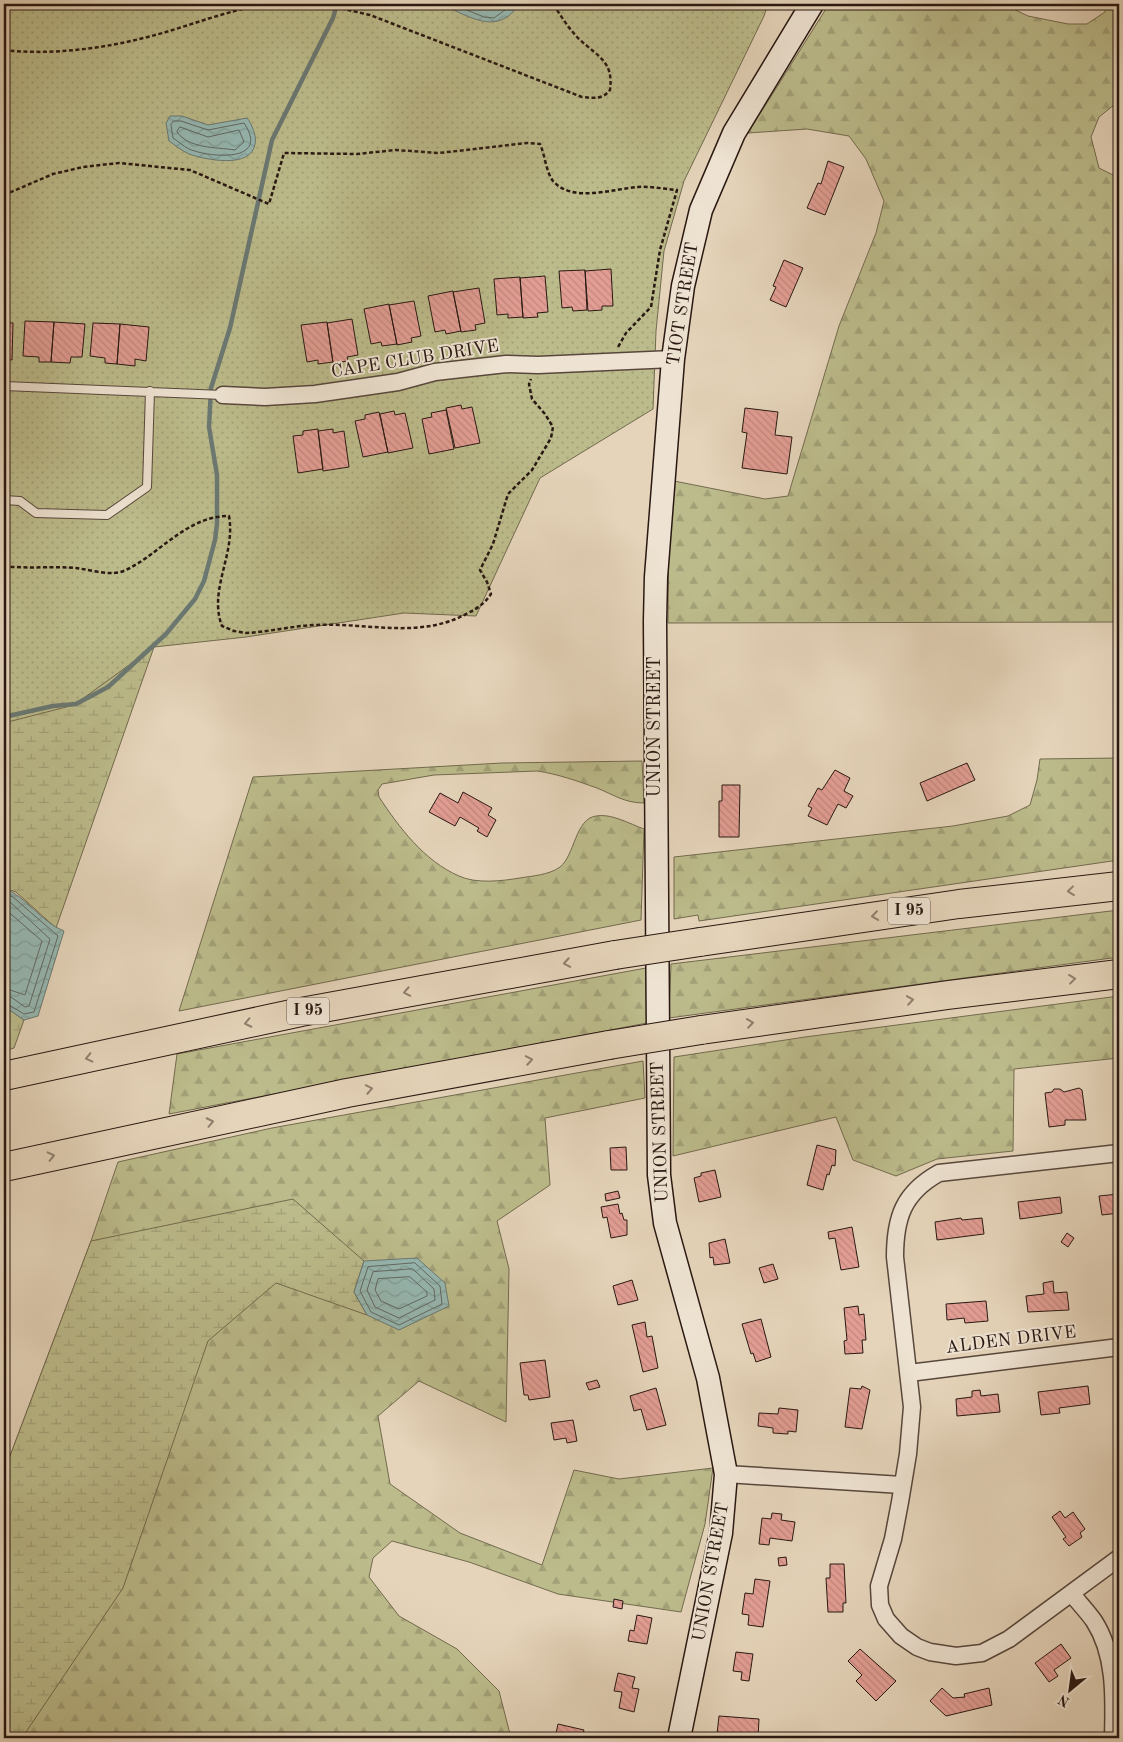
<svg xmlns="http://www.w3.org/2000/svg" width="1123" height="1742" viewBox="0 0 1123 1742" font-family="'Old Standard TT',serif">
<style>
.grass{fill:url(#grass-dots);stroke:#726a4e}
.forest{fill:url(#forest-firs);stroke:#726a4e}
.wetland{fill:url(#wetland-marsh);stroke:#726a4e}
.water{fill:url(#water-waves);stroke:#6a7872}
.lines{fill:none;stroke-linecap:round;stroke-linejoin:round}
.shore{stroke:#606862;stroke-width:1}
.stream{stroke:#6a7872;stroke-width:4.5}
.building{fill:url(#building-back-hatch);stroke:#291812}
.lane-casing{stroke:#58473c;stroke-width:10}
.street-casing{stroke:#58473c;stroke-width:19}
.secondary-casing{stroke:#291812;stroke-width:25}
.highway-casing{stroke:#291812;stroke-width:30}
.path{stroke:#291812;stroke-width:2.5;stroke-dasharray:4 2.5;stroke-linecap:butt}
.lane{stroke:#eee3d2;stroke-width:8}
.street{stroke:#eee3d2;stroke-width:16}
.secondary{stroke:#eee3d2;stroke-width:22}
.highway{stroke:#e5d4ba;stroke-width:28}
.highway-bridge-casing{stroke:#291812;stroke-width:30;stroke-linecap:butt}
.highway-bridge{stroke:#e5d4ba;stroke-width:28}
.oneway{stroke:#907f6e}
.labels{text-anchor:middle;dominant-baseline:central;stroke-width:4;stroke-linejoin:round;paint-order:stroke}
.shield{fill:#eee3d2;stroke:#64554c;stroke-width:1}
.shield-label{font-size:16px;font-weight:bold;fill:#291812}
.street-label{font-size:18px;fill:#291812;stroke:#eee3d2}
</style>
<defs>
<pattern id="grass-dots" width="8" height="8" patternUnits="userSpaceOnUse" patternTransform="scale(1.25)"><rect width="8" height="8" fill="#bcbb8b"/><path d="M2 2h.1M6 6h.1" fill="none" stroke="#a2a077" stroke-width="1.8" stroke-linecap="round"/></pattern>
<pattern id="forest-firs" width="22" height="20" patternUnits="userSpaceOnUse" patternTransform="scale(1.25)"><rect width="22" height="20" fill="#bcbb8b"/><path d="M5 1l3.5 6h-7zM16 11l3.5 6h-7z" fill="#a2a077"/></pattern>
<pattern id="wetland-marsh" width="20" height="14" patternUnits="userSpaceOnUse" patternTransform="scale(1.25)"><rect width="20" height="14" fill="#bcbb8b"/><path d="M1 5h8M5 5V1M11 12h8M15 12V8" fill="none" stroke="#a2a077"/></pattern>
<pattern id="water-waves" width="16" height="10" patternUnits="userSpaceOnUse" patternTransform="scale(1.25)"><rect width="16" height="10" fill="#96b8b2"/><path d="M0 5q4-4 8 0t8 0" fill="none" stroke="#819d98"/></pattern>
<pattern id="building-back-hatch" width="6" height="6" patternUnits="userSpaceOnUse" patternTransform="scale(1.25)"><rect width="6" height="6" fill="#e39e94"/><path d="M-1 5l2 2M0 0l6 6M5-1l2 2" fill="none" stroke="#c3877f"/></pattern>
</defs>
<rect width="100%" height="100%" fill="#e5d4ba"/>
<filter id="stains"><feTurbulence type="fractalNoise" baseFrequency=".004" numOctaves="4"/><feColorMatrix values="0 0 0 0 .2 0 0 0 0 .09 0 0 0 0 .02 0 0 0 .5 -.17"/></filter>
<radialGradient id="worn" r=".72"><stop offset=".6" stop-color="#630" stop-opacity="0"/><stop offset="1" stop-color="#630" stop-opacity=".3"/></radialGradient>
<path class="grass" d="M4,4h764l-4,12 -80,165 -20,70 -8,80 -3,78 -113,69 -64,138 -72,-3 -158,24 -92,10 -78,57 -72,47z"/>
<path class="forest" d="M829,4h174l25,12 40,8h19l18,-12 1,-8h13v97l-20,16 -8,20 8,31 20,10v444l-451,1 1,-143 96,19 23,-3 51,-170 37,-93 8,-32 -18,-42 -17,-23 -42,-7 -59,4z
M1119,758v102l-420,61 -1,-6 -24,4v-62l279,-31 55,-10 22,-11 7,-25 3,-21z
M642,761l2,42c-19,0 -30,-8 -47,-15 -20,-7 -39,-14 -60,-17l-103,4 -52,9 -4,6 1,7c20,30 45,64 80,79 17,8 43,5 61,2 12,-2 29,-3 40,-11 15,-12 15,-48 36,-51 15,-3 34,8 48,13l-3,91 -462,91 74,-234 249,-14z
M1119,910v47l-450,61 2,-54z
M646,968l1,55 -478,91 8,-60z
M1119,996v62l-105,11 -1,82 -76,8 -41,17 -43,-16 -17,-43 -163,39 1,-99 131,-20z
M643,1061l2,37 -100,20 5,67 -53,36 12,48 -3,153 -87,-41 -41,35 12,68 70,49 82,32 32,-95 45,9 94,-11 -8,56 -24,88 -123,-18 -89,-32 -77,-21 -19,17 -4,19 30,39 58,33 42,42 12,47h-507v-266l87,-231 27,-79 154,-34z"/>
<path class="wetland" d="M154,647l-98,281 -40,-36 -12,-4v-165l70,-18z
M4,1006l20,14 -10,28 -10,3z
M293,1199l71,62 -10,31 13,23 -91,-32 -68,58 -85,247 -101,150h-18v-266l87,-231z"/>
<path class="water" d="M440,4h79c-22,34 -51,11 -79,0z
M170,116h12l26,9 39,-7c5,6 10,19 8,26 -4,25 -49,16 -66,10 -7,-3 -14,-9 -20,-13l-3,-18z
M4,888c23,9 37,34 60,43l-26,85 -14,4 -20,-14z
M417,1258l28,25 4,23 -50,24 -32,-15 -13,-23 10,-31z"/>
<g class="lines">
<path class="shore" d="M452,4l32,13 10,1 19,-14
M174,121h7l27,9 36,-7c27,40 -34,35 -55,26 -6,-3 -11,-8 -16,-11l-2,-13z
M180,127l28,10 31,-7 5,12 -9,8c-19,-3 -46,-1 -58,-18z
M4,893l9,4 45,39 -24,76 -10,2 -20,-12
M4,900l6,2 40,37 -21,67 -4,1 -14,-10 -7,-1
M4,908l38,33 -17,54 -21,-7
M415,1263l25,23 2,18 -43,21 -28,-13 -11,-21 8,-24z
M413,1269l21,20 1,11 -36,18 -24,-11 -8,-17 6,-18z
M410,1277l17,15v4l-28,13 -18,-8 -6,-11 3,-11z"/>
<path class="stream" d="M4,717l49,-11 23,-2 32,-17 58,-53 29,-35 9,-18 11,-41 2,-16v-49l-8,-48 2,-39 19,-60 42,-188 61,-122 4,-14"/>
</g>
<path class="building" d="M828,161l16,6 -19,48 -18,-7 11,-25 3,1z
M784,260l19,8 -17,39 -16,-7 6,-13 -3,-1z
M611,269l2,37h-11v4l-14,1 -3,-40z
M585,270l2,40 -14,1 -1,-4 -10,1 -3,-37z
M545,276l3,36 -11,1 1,4 -15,1 -3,-40z
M520,277l3,40 -15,1v-4l-11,1 -3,-36z
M479,288l6,35 -10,2 1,5 -15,2 -8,-40z
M453,291l8,40 -15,3 -1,-4 -10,2 -7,-36z
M414,301l7,35 -10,2 1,4 -15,3 -8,-40z
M389,304l8,40 -15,2 -1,-4 -10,2 -7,-35z
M352,319l6,36 -11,2 1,4 -15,2 -6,-40z
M25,321l29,1 -3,40h-12v-5l-16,-1z
M54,322l31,2 -3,33h-11l-1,6 -19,-1z
M327,322l6,40 -15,2v-4l-11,2 -6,-37z
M4,323h9l-1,37 -8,-1z
M93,323l27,1 -3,40 -12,-1v-5l-15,-2z
M120,324l29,3 -3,34 -11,-2v7l-18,-2z
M461,405l1,4 10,-2 8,36 -25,5 -9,-40z
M745,408l33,4 -3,23 17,2 -5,37 -45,-6 5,-35 -5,-1z
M446,410l8,39 -25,5 -7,-35 10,-2 -1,-4z
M394,411l1,4 10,-2 8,35 -25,5 -8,-39z
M379,412l9,40 -25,5 -8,-36 10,-2v-4z
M318,429l5,40 -25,4 -5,-37 10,-1v-4z
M333,429v4l11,-2 5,36 -26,4 -5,-40z
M967,763l8,17 -48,21 -7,-18z
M835,770l15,8 -6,13 9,5 -7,12 -8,-4 -11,21 -19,-9 4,-8 -4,-2 10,-18 4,2z
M722,785h18l-1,52h-20v-36h3z
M463,792l29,16 -4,7 8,5 -9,17 -10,-6 2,-3 -19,-11 -5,9 -26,-14 11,-19 18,10z
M1079,1088l3,2 4,30h-21v5l-16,2 -4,-34 7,-1 2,-3h6l4,3z
M817,1145l19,5 -1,16 -3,-1 -3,10 -2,-1 -4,16 -16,-5z
M626,1147l1,23h-16l-1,-22z
M715,1170l6,27 -22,5 -5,-24 7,-2v-3z
M618,1191l2,7 -14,3 -1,-7z
M1119,1194v19l-17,2 -3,-19z
M1060,1197l2,16 -42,6 -2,-17z
M618,1204l2,10 2,-1 2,7h3v15l-16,3 -4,-21 -4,1 -2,-11z
M961,1218l1,2 20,-2 2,16 -47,6 -2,-18z
M852,1227l7,40 -18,3 -6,-32 -6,1 -1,-7z
M1067,1233l7,5 -6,9 -7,-5z
M725,1239l5,24 -16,2 -1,-8 -3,1 -1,-15z
M773,1264l5,15 -14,4 -5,-15z
M632,1280l6,20 -20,5 -5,-19z
M1053,1281l1,12 13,-1 2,18 -41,2 -2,-16 18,-2 -1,-11z
M986,1301l2,20 -23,2 -1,-5 -17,2 -1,-16z
M858,1306l1,9 5,-1 2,26h-4l1,13 -18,1 -1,-13 3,-1 -3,-32z
M761,1319l10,38 -15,5 -3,-9 -2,1 -9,-30z
M645,1322l2,15 5,-1 6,32 -15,4 -11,-47z
M545,1360l5,37 -21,3 -1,-5h-4l-4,-32z
M597,1380l3,7 -11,3 -3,-7z
M862,1386l8,4 -8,39 -17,-2 5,-39 11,1z
M1088,1386l2,18 -31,4 1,5 -19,2 -3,-23z
M656,1388l10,37 -19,5 -6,-21 -7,2 -4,-15z
M980,1390l1,6 17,-2 2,18 -43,4 -1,-17 16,-2v-6z
M779,1408l19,2 -2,22 -8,-1v3l-15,-1v-5l-15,-2 1,-13 19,1z
M573,1420l4,21 -10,2 -1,-5 -12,2 -3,-17z
M1060,1511l5,7 8,-6 12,17 -5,4 2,4 -13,9 -6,-7 3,-2 -14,-20z
M772,1513l10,1 -1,6 14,2 -3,19 -22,-3 -1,7 -10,-1 3,-26 9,1z
M786,1557l1,8 -8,1 -1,-8z
M830,1564h14l2,39h-3v9h-15l-2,-34h4z
M755,1579l15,2 -7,46 -15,-2 1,-10 -7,-1 3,-21 8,1z
M614,1599l9,2 -1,8 -9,-2z
M637,1615l15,3 -5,26 -19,-3 2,-11 4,1z
M1061,1644l10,14 -17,12 4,6 -9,6 -14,-19z
M860,1649l36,32 -20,20 -20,-20 6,-6 -14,-14z
M736,1652l17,2 -4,27 -8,-1 1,-8 -9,-1z
M618,1673l17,4 -3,11 7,1 -5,23 -15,-4 3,-16 -8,-1z
M942,1688l11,10 12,-1 -1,-3 25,-6 3,17 -46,11 -16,-15z
M719,1716l40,3 -1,19 -41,-4z
M558,1724l26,6 -2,8h-27z"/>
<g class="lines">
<defs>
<path id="lane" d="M4,386l219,9
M4,500l16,1 16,12 71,2 40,-28 3,-96"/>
<path id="street" d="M223,395l42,2 50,-3 83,-12 37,-10 71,-8 32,1 135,-6
M1119,1153l-180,20c-36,20 -44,45 -44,84l17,150 -4,47 -8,48 -7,37 -14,47 1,19 6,14 15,17 16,11 13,5 26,4 26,-3 27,-14 110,-81
M909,1373l210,-26
M726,1474l176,11
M1072,1594c7,9 15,17 22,27 22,34 20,78 19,117"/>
<path id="secondary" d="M679,1738l42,-205 5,-59 -18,-96 -43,-155 -6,-48 -4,-554 1,-44 17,-218 10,-73 18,-76 33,-77 78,-129"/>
<path id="highway" d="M700,942l259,-38 160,-18
M701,1030l247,-35 171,-21
M4,1076l297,-64 314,-57
M4,1167l343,-74 262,-48"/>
</defs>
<use href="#lane" class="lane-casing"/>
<use href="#street" class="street-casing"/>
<use href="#secondary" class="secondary-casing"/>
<use href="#highway" class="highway-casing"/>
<path class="path" d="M322,4l48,11 212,82c12,1 20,3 28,-7 4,-29 -13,-34 -31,-51 -10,-10 -18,-23 -26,-35
M4,50c54,6 110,-3 162,-18 33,-10 66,-22 99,-28
M4,195l49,-21 30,-7 36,-4 71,7 79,34 15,-51 73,1 39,-4 43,3 88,-10 13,1c5,11 6,28 13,37 19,22 59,8 85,6 13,-1 26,2 39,3l-17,60 -9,57 -25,26 -8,14
M4,566c24,3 48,0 72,2 16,2 35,9 50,2 35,-17 61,-54 103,-54 7,38 -21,74 -7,110l12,5 12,2c23,-1 45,-7 68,-8 52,-3 106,15 154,-12 10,-5 17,-10 23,-19l-4,-12 -7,-12 13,-26 15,-50 24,-24 19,-32 2,-11 -8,-13 -13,-15 -3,-15 2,-5"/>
<use href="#lane" class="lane"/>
<use href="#street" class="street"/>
<use href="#secondary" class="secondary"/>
<use href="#highway" class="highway"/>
<defs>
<path id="highway-bridge" d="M615,955l85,-13
M609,1045l92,-15"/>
</defs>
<use href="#highway-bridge" class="highway-bridge-casing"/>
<use href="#highway-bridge" class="highway-bridge"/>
</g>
<defs><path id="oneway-chevron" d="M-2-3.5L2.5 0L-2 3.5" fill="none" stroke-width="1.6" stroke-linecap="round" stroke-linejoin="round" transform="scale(1.25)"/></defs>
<g class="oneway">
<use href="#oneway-chevron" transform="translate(1071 891) rotate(174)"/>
<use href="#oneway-chevron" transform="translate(875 916) rotate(172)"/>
<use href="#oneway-chevron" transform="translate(567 963) rotate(170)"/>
<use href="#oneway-chevron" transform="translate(1072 979) rotate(-7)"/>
<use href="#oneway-chevron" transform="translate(407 992) rotate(169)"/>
<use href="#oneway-chevron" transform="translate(910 1000) rotate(-8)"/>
<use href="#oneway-chevron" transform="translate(248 1023) rotate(168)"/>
<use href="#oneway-chevron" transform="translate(750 1023) rotate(-8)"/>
<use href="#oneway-chevron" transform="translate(89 1058) rotate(167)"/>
<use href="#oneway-chevron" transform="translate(529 1060) rotate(-10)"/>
<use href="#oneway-chevron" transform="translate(369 1089) rotate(-11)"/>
<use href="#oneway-chevron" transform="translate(210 1122) rotate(-12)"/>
<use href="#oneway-chevron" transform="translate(51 1156) rotate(-13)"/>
</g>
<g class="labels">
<g class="shield">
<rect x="888" y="897.5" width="42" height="27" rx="4"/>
<rect x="287" y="997.5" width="42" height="27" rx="4"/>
</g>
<g class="shield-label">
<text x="909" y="911">I 95</text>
<text x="308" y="1011">I 95</text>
</g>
<g class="street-label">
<text transform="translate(683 304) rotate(-81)">TIOT STREET</text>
<text transform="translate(415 359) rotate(-9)">CAPE CLUB DRIVE</text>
<text transform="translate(655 727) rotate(-90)">UNION STREET</text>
<text transform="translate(660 1132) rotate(-92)">UNION STREET</text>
<text transform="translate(1011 1340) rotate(-7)">ALDEN DRIVE</text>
<text transform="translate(711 1572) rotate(-80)">UNION STREET</text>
</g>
</g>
<rect width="1123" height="1742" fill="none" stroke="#e5d4ba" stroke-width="20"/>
<rect x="5" y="5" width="1113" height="1732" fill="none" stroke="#291812" stroke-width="2.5"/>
<rect x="10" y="10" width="1103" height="1722" fill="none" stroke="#291812"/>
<g transform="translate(1070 1690) rotate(209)" stroke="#eee3d2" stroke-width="4" paint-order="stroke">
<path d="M0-4L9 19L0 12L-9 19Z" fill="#291812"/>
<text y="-8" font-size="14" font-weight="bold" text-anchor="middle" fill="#291812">N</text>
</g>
<rect width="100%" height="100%" filter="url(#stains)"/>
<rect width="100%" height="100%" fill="url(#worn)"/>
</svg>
